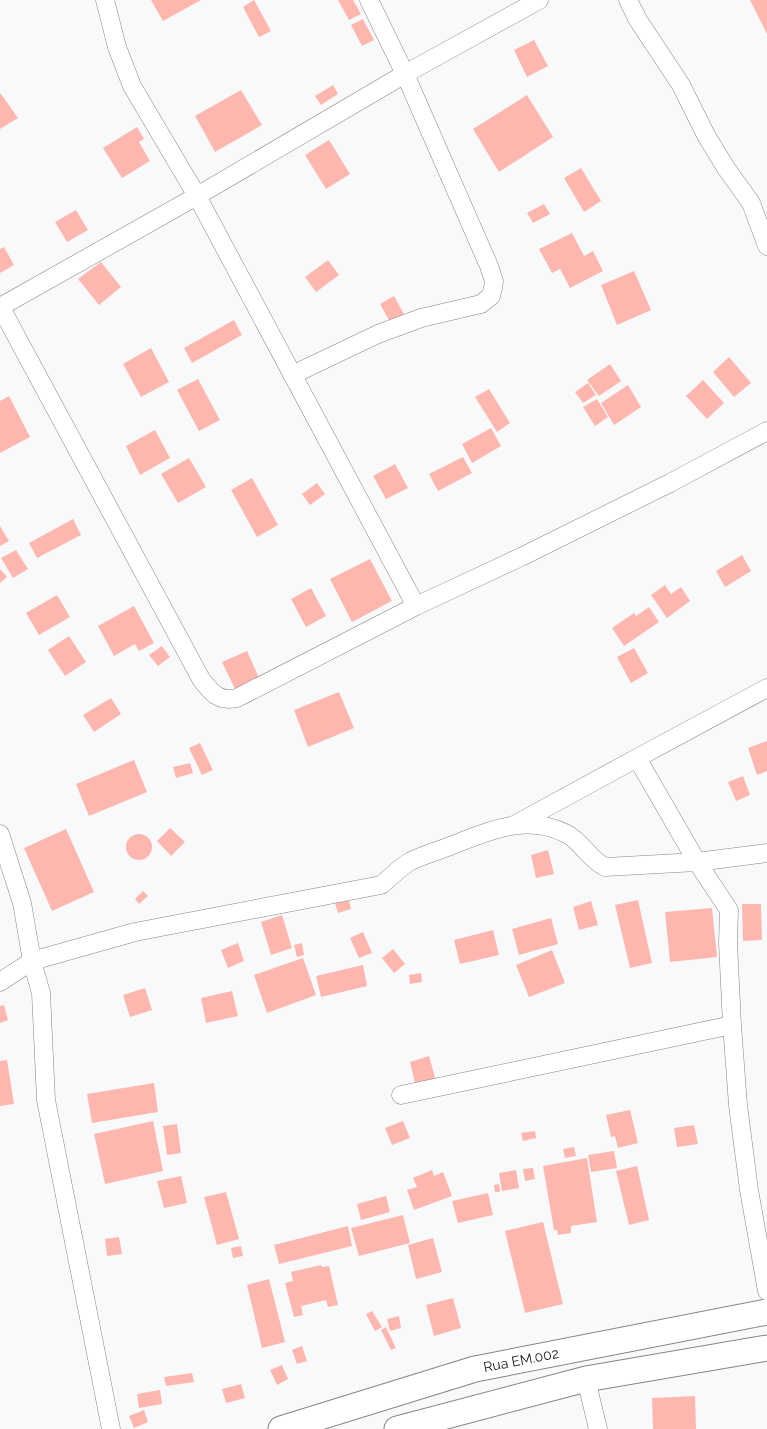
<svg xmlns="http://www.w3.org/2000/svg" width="767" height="1429" viewBox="0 0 767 1429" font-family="Raleway,sans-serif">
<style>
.building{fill:#feb7ae}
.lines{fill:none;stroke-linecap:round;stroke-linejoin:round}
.street-casing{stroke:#858587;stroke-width:19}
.secondary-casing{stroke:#858587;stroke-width:27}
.street{stroke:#fff;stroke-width:18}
.secondary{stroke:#fff;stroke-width:25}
.labels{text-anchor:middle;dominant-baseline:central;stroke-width:4;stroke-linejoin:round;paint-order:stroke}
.street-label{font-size:14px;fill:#212122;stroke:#f8f9fa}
</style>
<rect width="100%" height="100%" fill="#f8f9fa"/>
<path class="building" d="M151,0h50l-38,21z
M254,0l17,31 -12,6 -16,-30z
M338,0h15l8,14 -12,6z
M750,0h17v34z
M363,19l11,21 -12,6 -11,-21z
M534,40l14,26 -21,11 -13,-27z
M333,85l5,9 -17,11 -6,-9z
M241,90l21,35 -47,27 -20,-36z
M0,94h1l17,24 -18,11z
M527,95l26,42 -54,35 -26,-43z
M137,127l7,12 -5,3 11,19 -28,17 -19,-30z
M329,140l21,34 -24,15 -21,-34z
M581,168l20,33 -17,11 -20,-34z
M544,204l6,10 -17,9 -6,-10z
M76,210l12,20 -21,12 -12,-20z
M572,233l12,23 9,-5 10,20 -33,17 -10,-19 -8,4 -13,-24z
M4,247l10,18 -14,8v-24z
M328,260l11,15 -23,17 -11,-15z
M101,262l20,25 -22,18 -21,-26z
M634,271l17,39 -34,15 -16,-40z
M394,296l10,18 -14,8 -10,-18z
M234,320l8,15 -50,28 -8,-15z
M151,348l18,34 -28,15 -18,-33z
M729,357l22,26 -17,14 -21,-25z
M610,364l11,17 -22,15 -12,-16z
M198,379l22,41 -21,11 -22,-41z
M703,380l21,23 -17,16 -21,-23z
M588,383l8,12 -13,8 -8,-11z
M628,385l13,22 -27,18 -13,-22z
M489,389l21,34 -13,9 -22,-35z
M9,396l21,41 -30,16v-52z
M597,399l11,18 -13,9 -12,-19z
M491,428l10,18 -29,17 -10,-19z
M155,430l15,28 -30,17 -14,-29z
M463,457l9,16 -34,18 -9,-17z
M189,458l17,29 -28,16 -17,-29z
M395,464l13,24 -22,11 -13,-23z
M252,478l26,47 -21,12 -26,-47z
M317,483l8,11 -15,11 -8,-11z
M73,519l8,16 -44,23 -8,-15z
M0,526l9,15 -9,5z
M16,550l12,19 -15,9 -12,-20z
M742,555l9,16 -26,16 -9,-16z
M370,559l22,42 -40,21 -22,-43z
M0,569l7,8 -7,6z
M665,585l6,9 10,-7 9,14 -23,17 -16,-23z
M311,588l15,28 -20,11 -15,-28z
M57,595l13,22 -31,18 -13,-22z
M134,606l20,37 -15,8 -4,-7 -21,12 -16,-30z
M649,607l10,15 -35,24 -12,-18 22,-15 2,3z
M69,636l17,26 -21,14 -17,-26z
M162,646l8,11 -12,9 -9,-11z
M634,648l14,25 -17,10 -14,-26z
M247,651l12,27 -24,11 -13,-27z
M339,692l15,36 -46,19 -14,-37z
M111,698l10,16 -27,18 -11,-17z
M767,741v30l-10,4 -9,-27z
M200,743l13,27 -11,5 -13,-27z
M134,760l13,32 -58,24 -13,-32z
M190,763l3,10 -17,5 -3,-11z
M743,776l7,19 -14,6 -8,-19z
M170,828l15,14 -14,14 -14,-15z
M66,829l28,63 -42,19 -28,-63z
M126 847a13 13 0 1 1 26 0a13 13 0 1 1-26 0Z
M548,850l6,24 -18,4 -5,-23z
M143,891l5,5 -9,8 -4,-5z
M348,896l3,13 -13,4 -4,-13z
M638,900l14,63 -22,5 -15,-63z
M591,901l7,24 -19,5 -6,-23z
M742,904h19l1,36 -19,1z
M712,908l5,49 -47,5 -5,-50z
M282,915l10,33 -21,7 -10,-33z
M551,918l7,26 -39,11 -7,-26z
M493,930l6,25 -39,9 -6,-24z
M363,932l9,21 -13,5 -9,-20z
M238,943l6,18 -16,7 -7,-18z
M302,943l2,12 -7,2 -3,-12z
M393,949l12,15 -11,9 -12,-15z
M552,950l13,33 -36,14 -13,-32z
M303,958l13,37 -49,18 -13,-38z
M363,965l4,21 -46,11 -5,-21z
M421,973l1,9 -12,2 -1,-9z
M145,988l7,22 -22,7 -7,-22z
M232,991l6,25 -32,7 -5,-25z
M4,1005l4,15 -8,3v-17z
M429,1056l7,25 -20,6 -6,-25z
M7,1060l7,44 -14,2v-45z
M154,1083l4,29 -66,11 -5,-29z
M630,1110l8,33 -20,5 -3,-12 -4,1 -5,-22z
M153,1121l10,50 -58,13 -11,-50z
M403,1121l7,17 -18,7 -7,-17z
M177,1124l4,29 -14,2 -4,-29z
M694,1125l4,19 -21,3 -3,-19z
M535,1131l1,7 -13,3 -2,-8z
M574,1147l2,9 -11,2 -2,-9z
M614,1151l3,17 -26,4 -3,-17z
M587,1158l10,64 -26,4v7l-13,2 -1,-5h-3l-11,-64z
M637,1166l12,54 -20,5 -13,-54z
M533,1168l2,11 -10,2 -2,-12z
M432,1170l2,6 9,-4 9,24 -38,14 -7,-20 10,-3 -4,-9z
M516,1170l3,18 -17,3 -3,-18z
M181,1176l6,27 -23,5 -7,-27z
M499,1184l1,8h-5l-1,-7z
M226,1192l13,47 -22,6 -13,-48z
M488,1193l5,22 -35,8 -6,-22z
M386,1196l4,16 -29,8 -4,-16z
M403,1215l7,28 -51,13 -8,-28z
M543,1222l20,82 -38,9 -20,-82z
M348,1226l4,20 -73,18 -5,-19z
M119,1237l3,17 -15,2 -2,-17z
M433,1238l9,34 -26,7 -8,-34z
M241,1246l2,10 -10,2 -2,-10z
M321,1265l1,2 7,-1 9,39 -10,2 -2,-7 -25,6 2,9 -9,2 -9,-34 8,-2 -2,-9z
M269,1279l16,63 -23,6 -15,-63z
M453,1298l8,30 -27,8 -8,-31z
M372,1311l10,16 -7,4 -9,-17z
M399,1316l2,12 -11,3 -3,-12z
M386,1327l10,21 -5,2 -10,-20z
M302,1346l5,15 -10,3 -5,-14z
M282,1365l6,14 -11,6 -7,-15z
M192,1373l2,9 -28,4 -2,-9z
M241,1384l4,14 -19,5 -4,-14z
M160,1390l2,14 -23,4 -2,-14z
M695,1396l1,33h-43l-1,-31z
M144,1410l4,12 -14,6 -5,-12z"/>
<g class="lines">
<defs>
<path id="street" d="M105,0l12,47 15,39 65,110 219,410
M628,0l10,20 43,65 26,52 19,31 25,35 16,43
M0,306l201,373c11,14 17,23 36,19l179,-92 105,-49 149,-74 97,-52
M0,307l197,-111 208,-122 134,-74
M292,375l86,-41 43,-16 60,-14 10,-8 2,-8 1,-7 -5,-15 -84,-192 -36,-74
M637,758l130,-70
M516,824l121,-66 60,104 32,48 -1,33 4,82 6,80 11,85 18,101
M0,834l22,69 10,58 9,32 5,107 65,329
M0,982l32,-21 103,-29 246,-47c9,-7 19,-18 30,-24 12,-6 27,-10 39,-15 40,-15 76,-33 117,-12 15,8 23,26 38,33l92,-5 70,-9
M401,1095l331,-70
M586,1379l12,50"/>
<g id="secondary">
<path id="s1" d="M281,1429l194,-60 292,-57"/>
<path d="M397,1429l189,-50 181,-31"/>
</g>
</defs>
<use href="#street" class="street-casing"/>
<use href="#secondary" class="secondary-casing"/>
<use href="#street" class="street"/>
<use href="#secondary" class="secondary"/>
</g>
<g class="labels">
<g class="street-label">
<text stroke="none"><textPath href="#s1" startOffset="250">Rua EM.002</textPath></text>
</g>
</g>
</svg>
